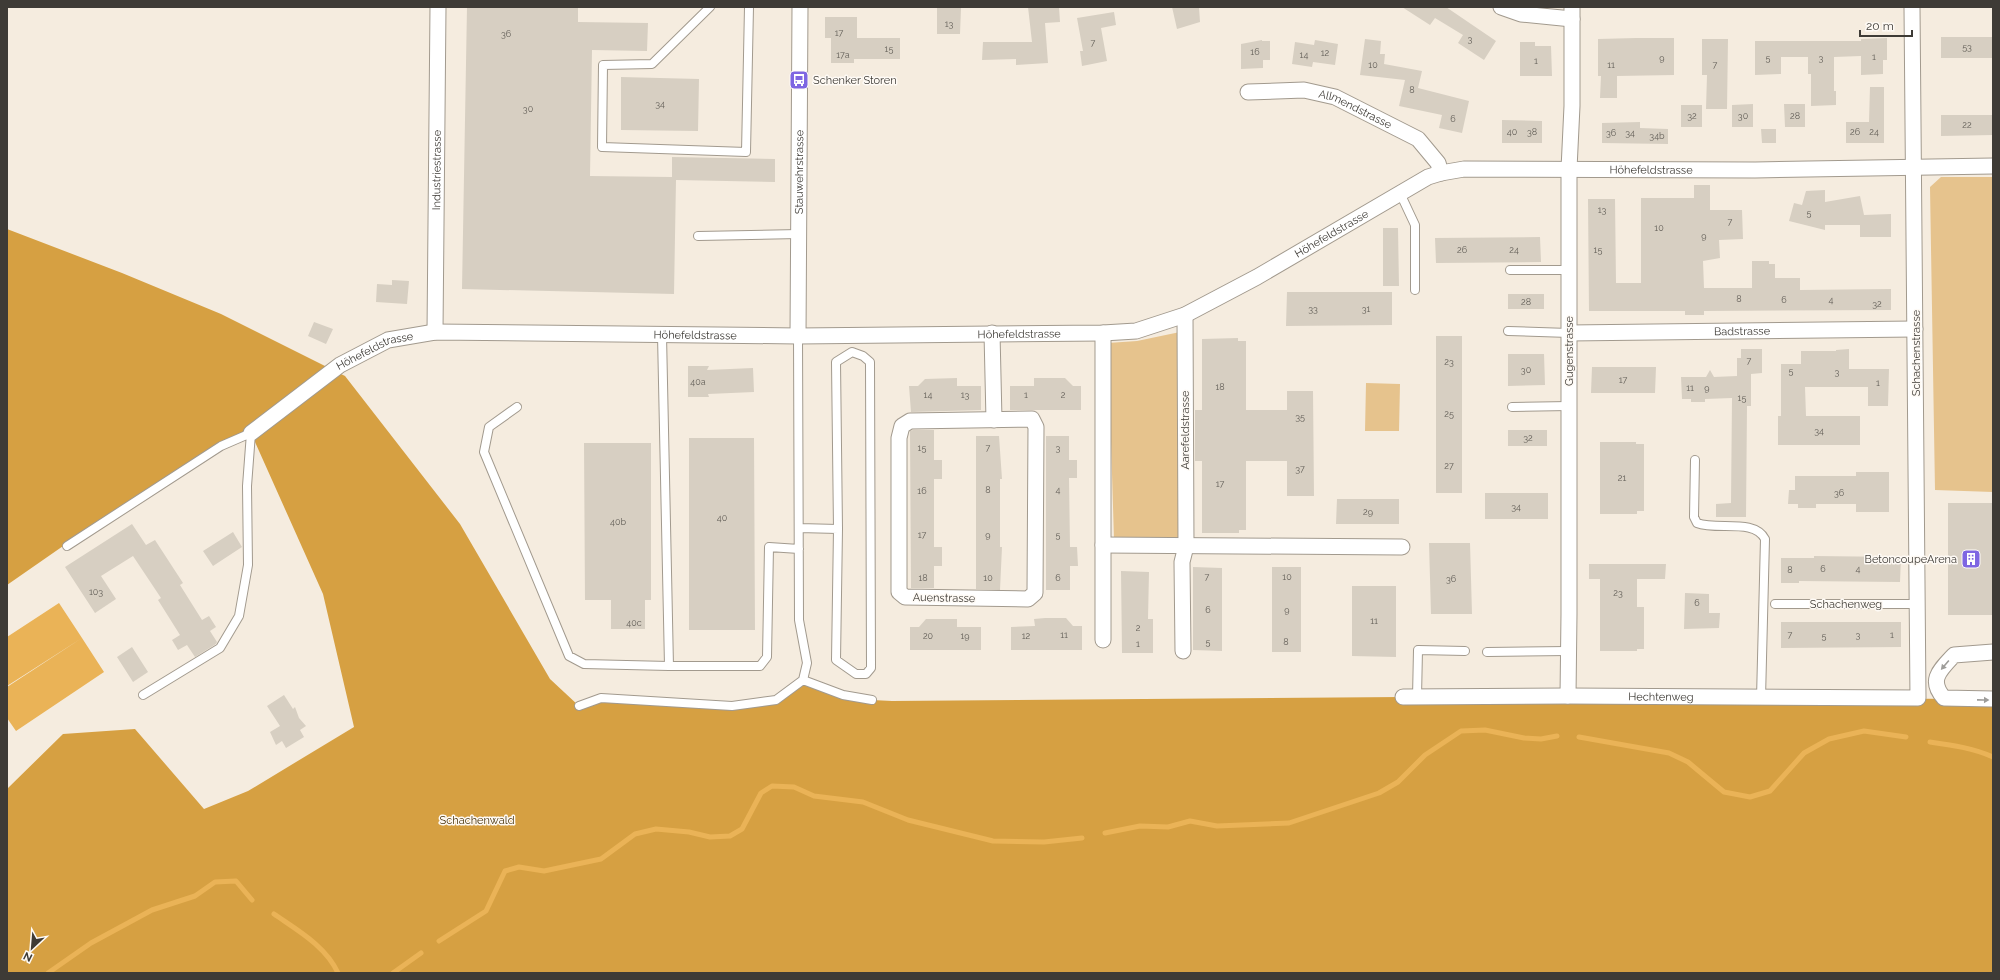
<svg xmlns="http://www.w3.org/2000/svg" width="2000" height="980" viewBox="0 0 2000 980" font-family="Raleway,sans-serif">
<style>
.green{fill:#e6c38d}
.forest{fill:#d6a042}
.water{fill:#eab357}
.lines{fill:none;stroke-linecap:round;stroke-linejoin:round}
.stream{stroke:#eab357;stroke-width:5}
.building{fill:#d7cfc2}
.service-casing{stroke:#a29a8e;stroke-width:10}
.minor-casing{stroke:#a29a8e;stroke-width:17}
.service{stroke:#fff;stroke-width:8}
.minor{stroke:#fff;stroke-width:15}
.oneway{fill:#9e9d9a}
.labels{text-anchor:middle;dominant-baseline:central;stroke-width:3;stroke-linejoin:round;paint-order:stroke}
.number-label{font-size:9px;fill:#646059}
.poi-label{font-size:11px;fill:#3e3b36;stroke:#fefaf5;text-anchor:start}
.street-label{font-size:11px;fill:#3e3b36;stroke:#fefaf5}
.park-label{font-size:11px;fill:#483209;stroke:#fefaf5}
</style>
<rect width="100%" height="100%" fill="#f5ecdf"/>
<path class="green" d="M1941,177h52v315l-58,-2 -5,-303z
M1180,332l-2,208 -64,-1 -6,-196 29,-2z
M1366,383l34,1 -1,47h-34z"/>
<path class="forest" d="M7,229l115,44 99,41 124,62 115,148 90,155 29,27 22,-8 131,8 44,-6 27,-20 69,20 20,1 511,-4 590,2v274h-1986v-184l56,-55 72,-5 69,80 44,-18 106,-64 -31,-133 -72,-161 -30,13 -155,98 -59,41z"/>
<path class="water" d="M59,603l23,35 -75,48v-49z
M82,638l22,34 -88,59 -9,-13v-31z"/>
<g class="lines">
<path class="stream" d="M1579,737l90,16 19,9 36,30 26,5 20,-6 34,-38 25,-14 35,-8 42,6
M1930,742c21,3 43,6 63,15
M1105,833l35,-7 28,1 22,-6 27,5 72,-3 90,-30 19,-11 27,-27 36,-24 24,-1 39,8 17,1 16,-3
M274,914c23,16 52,32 64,59
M439,941l47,-30 19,-40 14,-4 25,4 57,-12 34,-25 21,-5 33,3 21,5 20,-1 12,-7 19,-36 11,-7 22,1 20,9 49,6 45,18 85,21 51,1 38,-4
M48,973l43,-30 61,-33 43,-14 20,-14 21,-1 16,19
M393,973l28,-20"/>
</g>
<path class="building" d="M467,7h111v15l70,1 -1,28 -55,-1 -2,126 82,1v-20l103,2v23l-99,-2 -2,114 -212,-5z
M1028,7h31l1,15 -15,1 3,40 -32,2v-6l-34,1 1,-18h49z
M1172,7h27l1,15 -23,7z
M1402,7h44l50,34 -12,19 -26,-17 5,-8 -28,-17 -5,7z
M937,8h24l-1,26h-23z
M1114,12l2,13 -15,3 6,33 -25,5 -2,-15h3l-6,-33z
M825,17h32v21h43v21h-46v4h-23v-25h-6z
M1941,37h52v21h-52z
M1636,38h38v37l-57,1v22h-17l1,-22h-3v-37z
M1887,38v22h-4v14l-22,1v-19l-27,1v34h2v14l-25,1v-32h-3v-17h-27v17l-26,1v-34h106v-2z
M1365,39l16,2 -1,13h5l-1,10 38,7 -4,17 51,13 -7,32 -23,-5 3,-13 -43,-9 6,-26 -45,-5z
M1702,39h26l-1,70h-21l1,-34h-5z
M1262,40v1h8v19h-7v8l-22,1v-25z
M1315,40l23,4 -3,21 -22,-3 -1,5 -20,-3 3,-22 19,3z
M1520,42h15v4h16l1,30h-32z
M621,77l78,2 -1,52 -77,-1z
M1870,87h14v56h-38v-21h23z
M1753,104v23h-21v-22z
M1784,104h21v23h-20z
M1681,105h21v22h-21z
M1941,115h52v20l-52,1z
M1502,120l40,1v22h-40z
M1640,122v6l28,1v15l-66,-1v-20z
M1761,129h15v14h-14z
M1694,185h16v25h32l1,29 -24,1 1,18 -17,3 1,27h48v-27h17v3h6v14h25v12l91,-1v21l-187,1v4h-19v-4h-96l-1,-112h27l1,84h25v-85h53z
M1825,190v12l35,-6 4,19 27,-1v23h-31v-12h-35v5l-36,-9 5,-18 8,2 4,-14z
M1383,228h15l1,58h-16z
M1540,237l1,25 -105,1 -1,-25z
M392,280l17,1 -2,23 -31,-2 1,-18 15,1z
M1287,292h105v33l-106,1z
M1508,294h36v15h-36z
M314,322l19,7 -7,15 -18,-8z
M1436,336h26v157h-26z
M1238,338v3h8v69h41v-19h26l1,105h-27v-35h-41v69h-7v3h-37v-72h-7v-51h7v-71z
M1741,349h21v24l-11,1v32h-4l-1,111h-30v-13l15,-1 1,-105 -27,1v3h-14v-3h-9l-1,-22h25l4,-7 4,7 23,-1v-18h4z
M1849,349v20h40l-1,37h-20v-19h-63l1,29h54v29h-82v-29h3v-52h20v-13h35v-1z
M1508,354h36l1,31 -37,1z
M688,366h21l-2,4 46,-2 1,24 -46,2 1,3h-21z
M1592,367h64l-1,26h-64z
M957,378v8h24v24l-70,2 -2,-26h9l7,-7z
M1034,378h31l8,8h8v24h-71v-24h24z
M913,430h21v30h8v19h-8v68h8v19h-8v22h-23l-1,-157z
M1508,430h39v16h-39z
M976,436h23l3,43h-2v68h2l-2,43 -24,-1z
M1046,436h23v24h8v18h-8l1,69h7l1,19h-8v24h-24z
M689,438h65l1,192h-66z
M1600,442h36v2h8v67h-7v3h-37z
M584,443h67v157h-6v29h-34v-29h-26z
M1856,472h33v40h-33v-8h-40v4h-18v-4h-10l1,-14h6v-14h61z
M1485,493h63v26h-63z
M1337,499h62v25h-63z
M1948,503h45v112h-45z
M132,524l14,21 9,-5 28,43 -3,2 22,35 7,-4 7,11 -6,4 7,11 -1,2 -21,13 -8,-12 -9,5 -6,-10 8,-5 -22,-35 3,-2 -28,-42 -32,20 15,23 -21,14 -30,-46z
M233,532l9,15 -29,19 -10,-15z
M1429,543h41l2,71h-41z
M1814,556l87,1 -1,25 -101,-1v2h-18v-25h33z
M1589,564h77l-1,15h-28v28h7v42h-7v2h-37v-72h-11z
M1193,567l29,1v83l-29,-1z
M1272,567h29v85h-29z
M1121,571l28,1 -1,47h5v34h-31z
M1352,586h44v71l-44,-1z
M1685,593l24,1v19h11l-1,15 -35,1z
M1045,618h21l7,8h9v24h-71v-23l24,-1 -1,-7z
M926,619h31v8h24v23h-71v-23h9z
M1781,622h120v25l-120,1z
M132,647l16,25 -15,10 -16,-25z
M284,695l9,14 2,-2 4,11 7,8 -6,4 4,7 -18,11 -4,-7 -6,4 -6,-13 10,-6 -13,-20z"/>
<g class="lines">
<defs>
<path id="service" d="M710,7l-58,57 -49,1 -1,82 144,5 3,-145
M1400,193l15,32v65
M698,236l101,-2
M1510,270h58
M1508,331l61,2
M662,335l7,331h91l7,-9 2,-110 30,2
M852,352l11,4 7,6 1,306 -5,6h-10l-20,-14 2,-131 -2,-167z
M517,407l-28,20 -5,25 85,204 15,8 85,2
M1512,407l57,-1
M1695,460l-1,57 3,6c20,8 57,-5 68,16l-4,159
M799,528l39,1
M67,546l154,-100 30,-13 -4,53 1,79 -9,51 -19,32 -77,47
M1775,604h143
M1487,652l81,-1
M803,680l40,15 29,5
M1417,697l1,-47 47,1
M579,706l22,-8 131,8 44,-6 27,-20 4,-17 -8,-43 -1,-284"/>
<g id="minor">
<path d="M1501,7l20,7 51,5"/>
<path id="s1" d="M1248,92l56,-2 31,7 83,42 20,24 3,10"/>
<path id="s2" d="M435,332l3,-325"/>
<path d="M992,333l2,87"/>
<path id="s3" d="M1569,333l346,-4"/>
<path id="s4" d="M798,336l2,-329"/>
<path d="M1032,419l4,8 -1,166 -7,6 -123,-2 -6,-5v-154l3,-12 8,-5z"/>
<path id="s5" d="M251,433l89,-68 48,-25 47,-8 363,4 305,-3 33,-2 49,-16 72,-38 171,-100 13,-4 23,-4 291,1 238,-4"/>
<path d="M1103,545l299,2"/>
<path d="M1103,640v-307"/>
<path d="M1183,651l-1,-89 4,-16 -1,-231"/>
<path d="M1993,652l-39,3c-14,15 -26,25 -10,43l49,1"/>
<path d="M1568,696l1,-82v-445l3,-63v-99"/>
<path id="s6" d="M1403,697l165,-1 350,2 -6,-691"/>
</g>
</defs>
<use href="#service" class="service-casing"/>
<use href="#minor" class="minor-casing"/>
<use href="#service" class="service"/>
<use href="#minor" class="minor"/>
</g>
<defs><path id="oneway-solid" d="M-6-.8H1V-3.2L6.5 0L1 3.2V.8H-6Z"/></defs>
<g class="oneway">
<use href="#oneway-solid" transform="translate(1945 665) rotate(130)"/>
<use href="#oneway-solid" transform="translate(1983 700) rotate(1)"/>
</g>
<defs>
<symbol id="bus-square" viewBox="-11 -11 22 22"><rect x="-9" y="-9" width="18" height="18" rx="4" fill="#7e66e2" stroke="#fefaf5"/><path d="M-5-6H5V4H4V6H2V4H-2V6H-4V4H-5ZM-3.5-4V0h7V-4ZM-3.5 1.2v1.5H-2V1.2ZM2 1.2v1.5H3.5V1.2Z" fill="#fff"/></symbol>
<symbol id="building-square" viewBox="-11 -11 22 22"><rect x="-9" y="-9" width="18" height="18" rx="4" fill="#7e66e2" stroke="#fefaf5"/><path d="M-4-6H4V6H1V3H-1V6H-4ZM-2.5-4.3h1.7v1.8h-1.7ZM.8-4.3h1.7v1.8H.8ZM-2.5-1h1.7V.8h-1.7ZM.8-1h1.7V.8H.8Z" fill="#fff"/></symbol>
</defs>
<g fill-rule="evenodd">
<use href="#bus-square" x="788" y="69" width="22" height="22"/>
<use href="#building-square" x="1960" y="548" width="22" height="22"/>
</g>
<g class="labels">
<g class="number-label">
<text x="949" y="24">13</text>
<text x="839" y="33">17</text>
<text x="506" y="34">36</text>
<text x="1470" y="39">3</text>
<text x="1093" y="43">7</text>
<text x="1967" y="47">53</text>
<text x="889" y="49">15</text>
<text x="1255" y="52">16</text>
<text x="1325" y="53">12</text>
<text x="843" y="55">17a</text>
<text x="1304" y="55">14</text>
<text x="1874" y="57">1</text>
<text x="1662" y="58">9</text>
<text x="1768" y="58">5</text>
<text x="1821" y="58">3</text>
<text x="1536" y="61">1</text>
<text x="1373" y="65">10</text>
<text x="1611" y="65">11</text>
<text x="1715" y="65">7</text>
<text x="1412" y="90">8</text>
<text x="660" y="104">34</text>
<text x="528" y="109">30</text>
<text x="1692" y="116">32</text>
<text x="1743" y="116">30</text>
<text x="1795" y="116">28</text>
<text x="1453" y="119">6</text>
<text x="1967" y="125">22</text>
<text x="1512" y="132">40</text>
<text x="1532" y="132">38</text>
<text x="1855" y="132">26</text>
<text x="1874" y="132">24</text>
<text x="1611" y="133">36</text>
<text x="1630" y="133">34</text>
<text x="1657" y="136">34b</text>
<text x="1602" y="210">13</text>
<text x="1809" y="213">5</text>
<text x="1730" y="222">7</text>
<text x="1659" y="228">10</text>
<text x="1704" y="236">9</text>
<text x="1462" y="250">26</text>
<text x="1514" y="250">24</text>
<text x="1598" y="250">15</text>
<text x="1739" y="299">8</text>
<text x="1784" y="300">6</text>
<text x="1831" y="300">4</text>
<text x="1526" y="302">28</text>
<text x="1877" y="304">32</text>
<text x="1313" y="309">33</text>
<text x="1366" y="309">31</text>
<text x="1749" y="361">7</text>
<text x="1449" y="362">23</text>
<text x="1526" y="370">30</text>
<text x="1791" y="371">5</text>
<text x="1837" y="372">3</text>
<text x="1623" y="380">17</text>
<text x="698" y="382">40a</text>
<text x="1878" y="383">1</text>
<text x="1220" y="387">18</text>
<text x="1690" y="388">11</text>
<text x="1707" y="388">9</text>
<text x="928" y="395">14</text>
<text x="965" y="395">13</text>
<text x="1026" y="395">1</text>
<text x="1063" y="395">2</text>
<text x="1742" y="398">15</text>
<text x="1449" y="414">25</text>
<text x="1300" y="417">35</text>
<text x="1819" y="431">34</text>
<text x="1528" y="438">32</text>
<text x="922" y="448">15</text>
<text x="988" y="448">7</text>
<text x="1058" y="448">3</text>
<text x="1449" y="466">27</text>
<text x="1300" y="469">37</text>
<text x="1622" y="478">21</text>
<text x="1220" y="484">17</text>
<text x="988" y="490">8</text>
<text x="1058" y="490">4</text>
<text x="922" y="491">16</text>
<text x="1839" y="493">36</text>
<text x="1516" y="507">34</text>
<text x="1368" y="512">29</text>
<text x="722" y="518">40</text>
<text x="618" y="522">40b</text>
<text x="922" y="535">17</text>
<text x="988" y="535">9</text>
<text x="1058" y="535">5</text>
<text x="1823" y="569">6</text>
<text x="1858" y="569">4</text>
<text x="1790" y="570">8</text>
<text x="1207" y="577">7</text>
<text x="1287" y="577">10</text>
<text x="923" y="578">18</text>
<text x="988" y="578">10</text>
<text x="1058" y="578">6</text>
<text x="1451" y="579">36</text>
<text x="96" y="592">103</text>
<text x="1618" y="593">23</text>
<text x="1697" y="603">6</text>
<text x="1208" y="610">6</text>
<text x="1287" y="610">9</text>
<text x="1374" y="621">11</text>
<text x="634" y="623">40c</text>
<text x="1138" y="628">2</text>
<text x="1064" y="635">11</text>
<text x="1790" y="635">7</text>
<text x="1858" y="635">3</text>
<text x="1892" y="635">1</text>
<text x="928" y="636">20</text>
<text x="965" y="636">19</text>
<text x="1026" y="636">12</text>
<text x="1824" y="636">5</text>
<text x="1208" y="642">5</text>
<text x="1286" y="642">8</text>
<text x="1138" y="644">1</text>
</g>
<g class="poi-label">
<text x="813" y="80">Schenker Storen</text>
<text x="1957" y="559" text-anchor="end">BetoncoupeArena</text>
</g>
<g class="street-label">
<text stroke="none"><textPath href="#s1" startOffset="111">Allmendstrasse</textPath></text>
<text stroke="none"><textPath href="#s5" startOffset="1470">Höhefeldstrasse</textPath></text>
<text stroke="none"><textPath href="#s2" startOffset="162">Industriestrasse</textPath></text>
<text stroke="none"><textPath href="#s4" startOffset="164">Stauwehrstrasse</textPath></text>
<text stroke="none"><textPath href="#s5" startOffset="1134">Höhefeldstrasse</textPath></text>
<text stroke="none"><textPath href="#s3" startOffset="173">Badstrasse</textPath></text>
<text stroke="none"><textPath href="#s5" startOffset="798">Höhefeldstrasse</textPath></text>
<text stroke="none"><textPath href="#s5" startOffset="474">Höhefeldstrasse</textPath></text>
<text transform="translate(1569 351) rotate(-90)">Gugenstrasse</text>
<text stroke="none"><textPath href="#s5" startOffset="150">Höhefeldstrasse</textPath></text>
<text transform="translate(1916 353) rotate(-90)">Schachenstrasse</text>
<text transform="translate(1185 430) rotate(-90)">Aarefeldstrasse</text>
<text transform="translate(944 598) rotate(1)">Auenstrasse</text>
<text x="1846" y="604">Schachenweg</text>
<text stroke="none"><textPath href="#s6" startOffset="258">Hechtenweg</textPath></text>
</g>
<g class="park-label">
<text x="477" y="820">Schachenwald</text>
</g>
</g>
<rect width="2000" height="980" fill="none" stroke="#3e3b36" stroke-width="16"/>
<g transform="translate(32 948) rotate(206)" stroke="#fefaf5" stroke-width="3" paint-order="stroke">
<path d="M0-3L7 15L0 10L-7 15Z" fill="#3e3b36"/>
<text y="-6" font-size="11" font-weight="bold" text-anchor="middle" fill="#3e3b36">N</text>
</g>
<path d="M1860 30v6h52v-6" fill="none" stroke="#3e3b36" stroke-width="2"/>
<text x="1866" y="30" font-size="12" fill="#3e3b36" stroke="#fefaf5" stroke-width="3" paint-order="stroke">20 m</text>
</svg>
